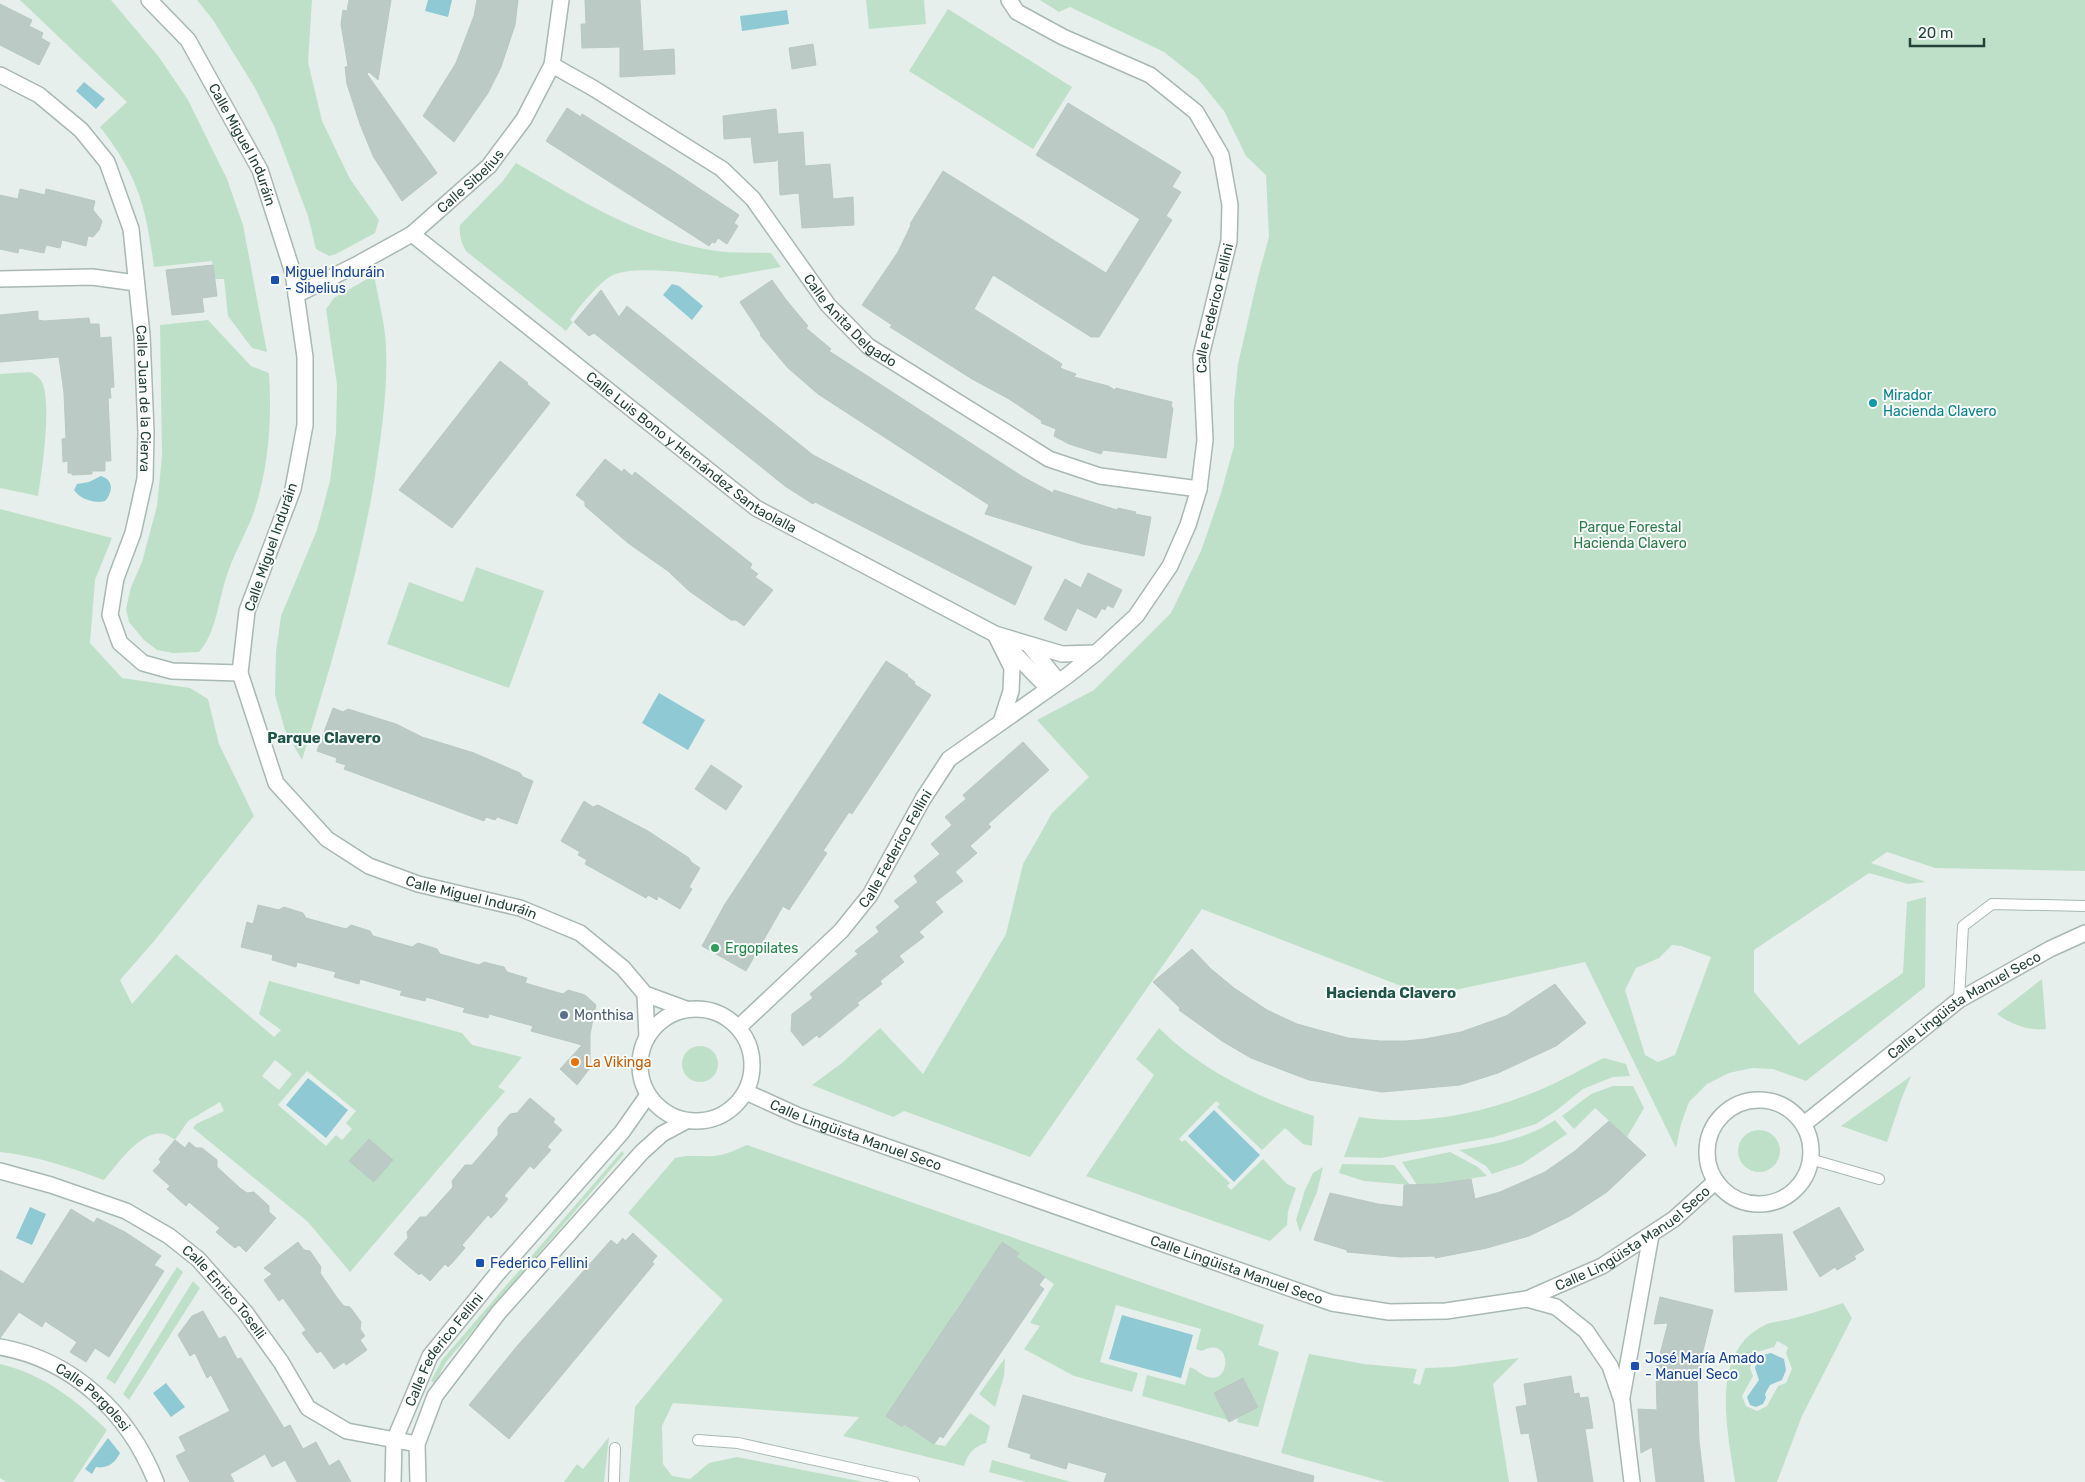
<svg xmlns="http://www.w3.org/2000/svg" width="2085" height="1482" viewBox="0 0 2085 1482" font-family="Rubik,sans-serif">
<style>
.green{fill:#bfe0c8;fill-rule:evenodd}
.water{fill:#8ec9d4}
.building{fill:#bbcac4;stroke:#b8c9c2}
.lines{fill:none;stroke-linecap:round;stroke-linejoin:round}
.service-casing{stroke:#a8b8b2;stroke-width:12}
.minor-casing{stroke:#a8b8b2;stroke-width:18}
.tertiary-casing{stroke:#a8b8b2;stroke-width:18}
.service{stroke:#fff;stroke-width:10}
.minor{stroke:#fff;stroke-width:15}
.tertiary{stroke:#fff;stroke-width:15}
.transit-dot{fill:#1a4fb4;stroke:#f7fbf9;stroke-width:2}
.culture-dot{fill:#0f9aa8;stroke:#f7fbf9;stroke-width:2}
.leisure-dot{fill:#2e9e5b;stroke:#f7fbf9;stroke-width:2}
.service-dot{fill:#5c6f8a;stroke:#f7fbf9;stroke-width:2}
.food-dot{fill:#e8710a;stroke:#f7fbf9;stroke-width:2}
.labels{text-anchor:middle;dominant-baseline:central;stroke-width:4;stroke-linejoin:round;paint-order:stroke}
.street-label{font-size:14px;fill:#24423a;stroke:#f7fbf9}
.transit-label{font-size:14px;fill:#164399;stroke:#f7fbf9;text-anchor:start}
.culture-label{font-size:14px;fill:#0d838f;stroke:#f7fbf9;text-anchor:start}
.park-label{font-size:14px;fill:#2d7a4b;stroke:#f7fbf9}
.leisure-label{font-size:14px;fill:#27864d;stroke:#f7fbf9;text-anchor:start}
.service-label{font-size:14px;fill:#4e5e75;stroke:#f7fbf9;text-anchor:start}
.food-label{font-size:14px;fill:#c56008;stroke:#f7fbf9;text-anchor:start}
.neighbourhood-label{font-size:15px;font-weight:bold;fill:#1f5548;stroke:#f7fbf9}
</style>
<rect width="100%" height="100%" fill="#e6efeb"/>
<path class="green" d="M20,0h91l48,57 29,43 39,79 16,46 24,127 -15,-4 -24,-32 -4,-37h-9l-3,-18 -58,6c-8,-60 -16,-92 -54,-140l27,-25z
M197,0h115l-4,62 14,59 28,58 29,41 -4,13 -39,21 -7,2 -13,-7 -8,-33 -33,-88 -20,-40 -42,-68z
M866,0h58l2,24 -57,5z
M1040,0h1045v871l-150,-3 -48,-16 -16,11 55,19 -18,2 -39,-11 -115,77v42l45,53 104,-72 4,-71 19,-5 -1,90 -119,94 -33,-12 -21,-1 -23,5 -22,11 -18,18 -8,22 -5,24 -91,-186 -158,34 -225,-87 -172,248 -126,-46 -11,6 -81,-32 30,-22 38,-35 43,46 83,-140 17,-70 15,-26 14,-25 37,-36 -52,-57 57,-30 77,-77 30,-62 20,-58 13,-47v-44l4,-38 20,-87 11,-40 -3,-62 -20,-19 -22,-45 -26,-32 -34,-27 -94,-45 -11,5zM1672,945l9,1 30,11 -36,98 -17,7 -13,-7 -20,-65 11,-22 23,-10z
M948,9l124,78 -39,62 -124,-78z
M516,163c63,36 121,74 194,87 20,4 41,2 61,3l10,14 -62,11 -1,-2c-25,-3 -83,-11 -105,-1 -12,5 -35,33 -43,45l3,2 -7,9 -100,-80c-5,-9 -7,-16 -6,-26l42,-43z
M374,275c4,23 11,48 12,71 2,46 -5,91 -12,136 -16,95 -44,186 -72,278l-17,-30 -10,-35 1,-43 5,-36 36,-86 13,-49 6,-48 1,-48 -11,-76 8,-11z
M208,320l43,46 18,7c3,47 0,93 -15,139 -8,22 -21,43 -28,66 -8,25 -10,55 -27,74l-26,1 -16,-3 -13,-10 -15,-18 -3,-13 5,-22 11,-25 15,-56 5,-50 -2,-131z
M30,372c5,2 9,5 12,10 10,21 0,90 -4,114l-38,-8v-114z
M0,509l112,29 -17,42 -5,63 32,35 68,10 18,11 11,45 35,72 -99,124 -35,40 12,24 44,-50 98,83 7,-7 -22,-16 10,-33 193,52 10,12 50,12 -24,30 7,4 -155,181 -42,-50 -115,-94 3,-4 28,-13 -4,-9 -32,19 -13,19c-3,-2 -7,-5 -11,-6 -23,-5 -47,31 -60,46 -35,-13 -67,-24 -104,-28zM275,1060l17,14 -13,16 -17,-14zM307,1071l49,40 -10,12 6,6 -10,11 -6,-5 -10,11 -48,-41zM369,1139l24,21 -19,22 -24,-21z
M476,567l68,24 -35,97 -122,-44 22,-62 54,20z
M2042,979l4,50c-18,2 -35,-5 -49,-15z
M1159,1028c42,42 98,69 155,88l-2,30 -9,-2 -18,-16 -23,22 -45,-43 3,-3 -4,-3 -37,38 3,3 3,-2 45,43 -3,3 4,4 32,-31 24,25 9,4 -8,23 -1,14 -17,16 -184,-65 68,-101 -18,-16z
M682 1064a18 18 0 1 1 36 0a18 18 0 1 1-36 0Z
M1604,1058l22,6 4,12 -17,1 -30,12 -26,21 -21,14 -42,13 -113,21 -37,-1 15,-40c62,10 126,-4 183,-28 21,-9 41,-21 62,-31z
M1911,1076l-10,24 -14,42 -46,-16z
M1613,1086h20l11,22 -17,29 -32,-29 -21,21 -12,-13 29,-22z
M1555,1120l12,14 -45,30 -30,10 -6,-8 -27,-16c33,-5 68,-11 96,-30z
M1738 1151a21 21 0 1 1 42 0a21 21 0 1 1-42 0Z
M747,1145l517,180 -6,20 21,7 -21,75 -21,-5 1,-4 20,-12 -15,-28 -29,15 14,27 -86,-24 5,-21 38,10 5,-18c8,3 11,8 18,10 25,7 23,-43 -6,-26l-6,-2 5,-20 -85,-24 -16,57 38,11 -6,19 -58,-16 -50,-27 16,-23 -10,-3 24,-39 -38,-27 2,-5 -16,-10 -3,4 5,2 -13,10 -39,58 4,4 -63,96 -5,-3 -2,2 15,12 3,-3 30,20 11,2 25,-33 20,13 -4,17c-12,4 -18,10 -22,23l-121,-30 16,-19 -186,-14 -11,23 1,38 9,12 18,3 19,-16 28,-6 127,25h-235l6,-75 88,-107 -95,-87 47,-55c15,-4 31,0 46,-3 9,-2 18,-7 26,-10z
M622,1151l2,3 -178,208 -11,21 -4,-2 11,-21z
M1450,1152l28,15 9,9 -50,8 -20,1 -15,-23z
M1342,1164l52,1 16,20 -46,-4 -25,-8z
M1323,1167l-6,25 -17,40 -4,-12 9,-30 8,-17z
M177,1267l6,5 -68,112 -9,-6z
M193,1281l7,7 -71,112 -6,-6z
M1843,1303l9,15 -50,98 -25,66h-42c-7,-51 -27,-130 30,-157 8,-4 18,-4 26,-6 18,-5 35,-10 52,-16zM1777,1341l11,6 -2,6 6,16 -6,14 -8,3 -11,20 -10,5 -11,-5 -4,-10 11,-20 -3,-8 7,-16 17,-5z
M1309,1354l55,10 53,5 -4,14 7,2 5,-17 27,-1 67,-9 -26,26 16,98h-124l-104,-29z
M1005,1358l-1,18 -9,31 -16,-13z
M0,1364c43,10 76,36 107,66l-34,52h-67l-6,-4z
M609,1437l-5,45h-40l13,-18 6,5z
M992,1460l79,22h-45l-37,-10z"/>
<path class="water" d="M428,0h24l-4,17 -23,-6z
M787,10l2,14 -47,7 -2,-15z
M84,82l21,17 -9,10 -20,-18z
M672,284l7,2 24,20 -11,14 -29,-25z
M101,476c13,4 12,16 4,25 -10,3 -25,-2 -31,-11l3,-6 12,-2z
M659,693l46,27 -17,30 -46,-27z
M308,1078l40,32 -22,28 -40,-33z
M1214,1110l46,45 -26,27 -46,-46z
M30,1207l16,7 -14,31 -16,-7z
M1122,1315l71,20 -12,43 -72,-19z
M1771,1353l13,6 2,11 -4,10 -12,5 -5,9 1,4 -3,6 -7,3 -6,-2 -3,-8 12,-17 -4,-12 4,-12z
M166,1383l19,24 -14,10 -18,-24z
M108,1438l12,15c-5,10 -13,16 -24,14l-4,7 -7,-5z"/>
<path class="building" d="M349,0h42l-13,80 -9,-8 -2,2 70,99 -35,28 -29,-45 -13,-32 -13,-40 -2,-17 3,-1 -7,-42 2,-14 4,1z
M477,0h41l-3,25 -14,42 -13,26 -34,49 -31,-26 33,-53 18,-47z
M585,0h55l3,51 31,-2 1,25 -55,3v-30l-38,1 -1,-24h5z
M0,4l32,16 -3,6 14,7 -2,5 9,5 -11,22 -39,-20z
M813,44l3,21 -24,4 -3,-21z
M1068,103l113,69 -9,15 9,5 -15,24 6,4 -73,117h-8l-98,-62 -19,34 88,55 -2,4 16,6 -2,3 34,9 7,4 1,-2 56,14 -1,5 2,1 -7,50 -63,-8 -2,4 -32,-10 -15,-8 2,-7 -15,-6 1,-2 -33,-22 -37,-20 -82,-52 2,-2 -30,-20 36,-53 13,-27 -1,-1 33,-53 163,102 34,-54 -104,-64z
M567,108l14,9 1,-3 91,57 66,44 -5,8 4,3 -11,18 -9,-6 -3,5 -3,-1 -3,4 -163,-105z
M776,109l2,25 25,-2 2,34 25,-2 3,35 20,-2 1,28 -52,3 -3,-35 -19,2 -2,-37 -2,3 -22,2 -3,-26 -27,2 -1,-23z
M20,189l25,6 1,-6 49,12 -2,9 9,11 -3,9 -6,7 -5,-1 -2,10 -24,-6 -2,8 -14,-3 -2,8 -25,-5 -1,5 -18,-4v-54l18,4z
M213,265l4,31 -15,2 2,14 -32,3 -6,-45z
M772,280l15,21 21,25 -2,2 25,21 -2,2 194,126 30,16 1,-3 63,20 1,-2 18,4 -1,2 16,3 -7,39 -61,-12 -98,-30 4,-9 -171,-111 -30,-26 -28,-33 1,-1 -21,-32z
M601,290l18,27 8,-11 186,149 103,54 116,58 -17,38 -200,-103 -2,2 -28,-18 -191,-153 -5,3 -15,-14z
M38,311v9l6,1 45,-3 1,6h9l1,14 11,-1 3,50 -4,1 1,10h-3l3,63h-6v10h-13v3l-20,1v-2h-4v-12l-5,1 -1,-23 4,-1 -2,-45 -5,-36 -59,5v-47z
M500,361l28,22 -1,1 23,19 -98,125 -53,-38z
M605,459l17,13 2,-3 8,7 3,-4 117,92 -2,4 8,6 -3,3 18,13 -29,36 -8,-6h-5l-42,-29 -21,-20 -40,-28 -43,-37v-4l-9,-7z
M1088,573l34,17 -9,18 -6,-3 -2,5 -3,-2 -6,10 -19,-10 -11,23 -22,-12 21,-40 16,9z
M886,661l22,14 -1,1 8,6 -1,2 17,11 -79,119 -3,-2 -26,39 4,2 -38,57 -6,-4 -37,65 -44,-25 23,-42z
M333,708l10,4 5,-3 48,15 26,13 52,16 46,20 3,4 10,4 -16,43 -20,-7 -2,3 -9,-3 -2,4 -140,-52 2,-4 -10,-3 1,-4 -20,-7z
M1023,742l26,28 -61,54 3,3 -21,19 7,7 -22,19 8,9 -28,21 8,10 -24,20 5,5 -25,19 5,6 -24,19 2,3 -25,19 2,2 -40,33 -2,-3 -14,11 -12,-15 1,-17 21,-16 -3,-4 48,-40 -3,-3 24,-19 -3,-5 24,-20 -6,-6 24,-19 -4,-6 26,-22 -9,-10 21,-19 -7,-8 21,-18 -3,-4z
M711,765l31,21 -16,24 -31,-21z
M584,801l9,6 5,-2 50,26 41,27 2,4 9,6 -11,19 3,2 -12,20 -22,-13 -1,4 -9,-5 -2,3 -61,-34 2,-4 -9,-5 2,-3 -19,-11z
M258,905l21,5 5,-3 19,6 3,5 40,11 5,-4 19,6 3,5 39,11 6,-4 19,6 3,5 39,11 5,-3 20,5 3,5 20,6 -2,5 38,11 5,-4 17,5 11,10 -6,29v34l-13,17 -17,-16 22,-24 -51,-14 2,-5 -44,-12 -1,4 -25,-6 2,-4 -39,-11 -1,4 -25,-6 2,-4 -42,-12 -1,5 -25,-7 2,-5 -39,-10 -1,5 -24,-7 1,-5 -32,-8 6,-25 6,2z
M1192,949l19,20 23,19 33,22 30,14 51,14 32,3h26l19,-2 36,-7 45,-16 49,-32 31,39 -30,23 -58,27 -38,12 -78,7 -73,-12 -58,-22 -29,-17 -43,-31 1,-2 -27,-26z
M530,1098l25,21 -2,3 9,8 -15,17 4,3 -17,19 -4,-3 -26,30 4,3 -12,14 -5,5 -3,-3 -26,30 3,3 -12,14 -5,5 -3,-3 -15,17 -9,-8 -2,2 -25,-21 14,-16 -1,-6 13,-15h6l27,-30 -1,-6 13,-16h7l26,-30v-7l12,-14 7,-1z
M1609,1121l37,34 -39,37 -37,24 -41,20 -42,12 -52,10v-2l-34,1 -54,-5v-2l-33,-10 16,-47 48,11 25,3 1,-22 33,-1 34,-5 4,20 25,-7 45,-20 30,-21z
M369,1139l24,21 -19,22 -25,-21z
M175,1140l10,8 4,-6 7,6h6l15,12v7l23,21 7,5 7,-1 15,14v6l7,6 -30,34 -7,-7 -4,3 -5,-4 -14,-12 4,-4 -31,-26 -3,4 -19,-17 3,-3 -17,-15 8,-9 -2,-3z
M1839,1207l25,43 -10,6 2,3 -19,11 -2,-3 -15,10 -27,-45z
M71,1209l23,14 3,-5 28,14 36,24 -7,9 10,6 -55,86 -14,-9 -9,14 -16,-10 7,-10 -32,-21 -3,6 -23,-15 -19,26v-68l23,14z
M633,1233l24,23 -5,6 2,2 -145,175 -40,-34 49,-60 93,-105 6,5 6,-7 2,3z
M1782,1234l5,56 -52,2 -2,-56z
M298,1242l6,8 6,1 11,16 -1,6 18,26 6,7 6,1 11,15 -1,7 5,7 -5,4 7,10 -21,15 -2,-3 -10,7 -13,-18 -4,2 -15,-20 4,-3 -23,-32 -4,3 -15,-21 8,-6 -8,-6z
M1002,1242l17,11 -3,4 29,20 -6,8 5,4 -101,149 -3,-2 -6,8 -30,-20 -2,3 -16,-11z
M1660,1297l53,13 -16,65 2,66 5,41h-48l-4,-35 -11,6 -3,-44 19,1 -1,-40 12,-47 -14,1z
M203,1311l16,28 6,-3 12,23 4,-1 43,70 6,-3 13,24 13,-7 13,24 10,-6 12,22h-54l-12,-22 -13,7 -7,-13 -35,20 4,8h-44l-14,-26 10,-5 -7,-14 51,-26 -19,-36 -4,3 -12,-25 -5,3 -12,-21 14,-19z
M1571,1376l3,18 5,-1 1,5 8,-1 5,31 -8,1 8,53h-55l-9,-49 -8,1 -5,-27 11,-2 -3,-21z
M1243,1378l15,29 -29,15 -15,-29z
M1023,1395l291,81 -1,6h-209l3,-9 -39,-11 -2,7 -36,-11 1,-4 -23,-7z"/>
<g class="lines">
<defs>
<path id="service" d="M1959,1000l4,-74 29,-22 93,2
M1810,1159l69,20
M698,1440l40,3 176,39
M614,1482l1,-34"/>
<g id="minor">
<path id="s1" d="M552,65l41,23 129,81 31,30 75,106 40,41 181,113 51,17 99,13"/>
<path id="s2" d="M0,75l39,20 42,35 26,32 24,67 11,106 4,97 -1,47 -12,54 -17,45 -6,37 10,28 23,20 29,8 68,2"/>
<path id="s3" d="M412,234l344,274 239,126 67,20 34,-1"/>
<path d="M0,279l92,-2 44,6"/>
<path id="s4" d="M296,295l60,-30 56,-31 77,-68 35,-47 28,-54 9,-65"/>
<path d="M995,634l17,34 -1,23 -10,31"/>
<path d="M1005,644l43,44"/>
<path d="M1030,646l28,35"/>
<path id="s5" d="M739,1027l102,-96 29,-36 53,-96 26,-40 118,-83 29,-23 40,-37 34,-50 18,-41 11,-36 6,-49 -4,-84 28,-115 1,-36 -9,-50 -25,-43 -46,-37 -87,-38 -46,-25 -8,-12"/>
<path id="s6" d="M0,1171l51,14 75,26 43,25 29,23 47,53 36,50 27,46 39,23 70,13"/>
<path d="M1527,1299l29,8 30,24 24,35 12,35 10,81"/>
<path id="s7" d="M0,1347c74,13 129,67 156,135"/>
<path d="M1622,1397l29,-162"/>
</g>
<g id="tertiary">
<path id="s8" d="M149,0l39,40 72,130 33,103 12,84v68l-12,64 -46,122 -7,62 36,110 51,56 42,27 49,18 102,24 60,25 43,35 22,26 41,15"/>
<path d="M645,994l2,44"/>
<circle cx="696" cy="1065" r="56"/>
<path id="s9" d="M746,1092l53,24 533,187 57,9 57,-1 81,-12 75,-33 72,-47 42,-38"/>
<circle cx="1759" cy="1152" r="52"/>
<path id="s10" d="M1804,1124l155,-124 91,-51 35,-16"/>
<path id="s11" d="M393,1482l1,-41 36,-85 67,-82 125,-142 26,-37"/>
<path d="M418,1482l-1,-38 18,-48 64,-84 143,-160 20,-18 24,-13"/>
</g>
</defs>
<use href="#service" class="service-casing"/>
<use href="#minor" class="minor-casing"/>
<use href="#tertiary" class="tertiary-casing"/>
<use href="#service" class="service"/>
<use href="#minor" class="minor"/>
<use href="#tertiary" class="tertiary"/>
</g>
<g class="transit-dot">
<rect x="270" y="275" width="10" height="10" rx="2.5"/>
<rect x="475" y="1258" width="10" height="10" rx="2.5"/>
<rect x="1630" y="1361" width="10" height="10" rx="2.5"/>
</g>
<circle class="culture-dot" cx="1873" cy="403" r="5"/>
<circle class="leisure-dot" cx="715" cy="948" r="5"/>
<circle class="service-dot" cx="564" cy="1015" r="5"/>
<circle class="food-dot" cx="575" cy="1062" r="5"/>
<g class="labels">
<g class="street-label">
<text stroke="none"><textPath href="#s8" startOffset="174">Calle Miguel Induráin</textPath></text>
<text stroke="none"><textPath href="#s4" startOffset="210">Calle Sibelius</textPath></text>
<text stroke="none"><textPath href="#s5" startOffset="905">Calle Federico Fellini</textPath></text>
<text stroke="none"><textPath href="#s1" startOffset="399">Calle Anita Delgado</textPath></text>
<text stroke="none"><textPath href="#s2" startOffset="381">Calle Juan de la Cierva</textPath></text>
<text stroke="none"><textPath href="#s3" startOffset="355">Calle Luis Bono y Hernández Santaolalla</textPath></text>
<text transform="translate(271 547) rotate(-71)">Calle Miguel Induráin</text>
<text stroke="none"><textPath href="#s5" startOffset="239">Calle Federico Fellini</textPath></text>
<text stroke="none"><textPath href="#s8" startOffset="1072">Calle Miguel Induráin</textPath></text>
<text stroke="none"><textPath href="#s10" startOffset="200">Calle Lingüista Manuel Seco</textPath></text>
<text stroke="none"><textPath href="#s9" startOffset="118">Calle Lingüista Manuel Seco</textPath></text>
<text stroke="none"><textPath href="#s9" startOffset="942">Calle Lingüista Manuel Seco</textPath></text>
<text stroke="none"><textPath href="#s9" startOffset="522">Calle Lingüista Manuel Seco</textPath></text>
<text stroke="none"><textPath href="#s6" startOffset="261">Calle Enrico Toselli</textPath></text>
<text stroke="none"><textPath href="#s11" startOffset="146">Calle Federico Fellini</textPath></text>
<text stroke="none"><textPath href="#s7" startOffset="108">Calle Pergolesi</textPath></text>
</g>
<g class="transit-label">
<text x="285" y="272">Miguel Induráin<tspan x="285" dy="16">- Sibelius</tspan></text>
<text x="490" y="1263">Federico Fellini</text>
<text x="1645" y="1358">José María Amado<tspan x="1645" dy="16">- Manuel Seco</tspan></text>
</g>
<g class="culture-label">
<text x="1883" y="395">Mirador<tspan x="1883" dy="16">Hacienda Clavero</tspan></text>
</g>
<g class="park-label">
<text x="1630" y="527">Parque Forestal<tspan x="1630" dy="16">Hacienda Clavero</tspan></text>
</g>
<g class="leisure-label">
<text x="725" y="948">Ergopilates</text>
</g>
<g class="service-label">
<text x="574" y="1015">Monthisa</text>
</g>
<g class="food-label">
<text x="585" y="1062">La Vikinga</text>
</g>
<g class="neighbourhood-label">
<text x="324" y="738">Parque Clavero</text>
<text x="1391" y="993">Hacienda Clavero</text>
</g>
</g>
<path d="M1910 38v8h74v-8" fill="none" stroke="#24423a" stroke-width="2.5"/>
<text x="1918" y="38" font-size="15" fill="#24423a" stroke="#f7fbf9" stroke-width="4" paint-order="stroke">20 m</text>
</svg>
